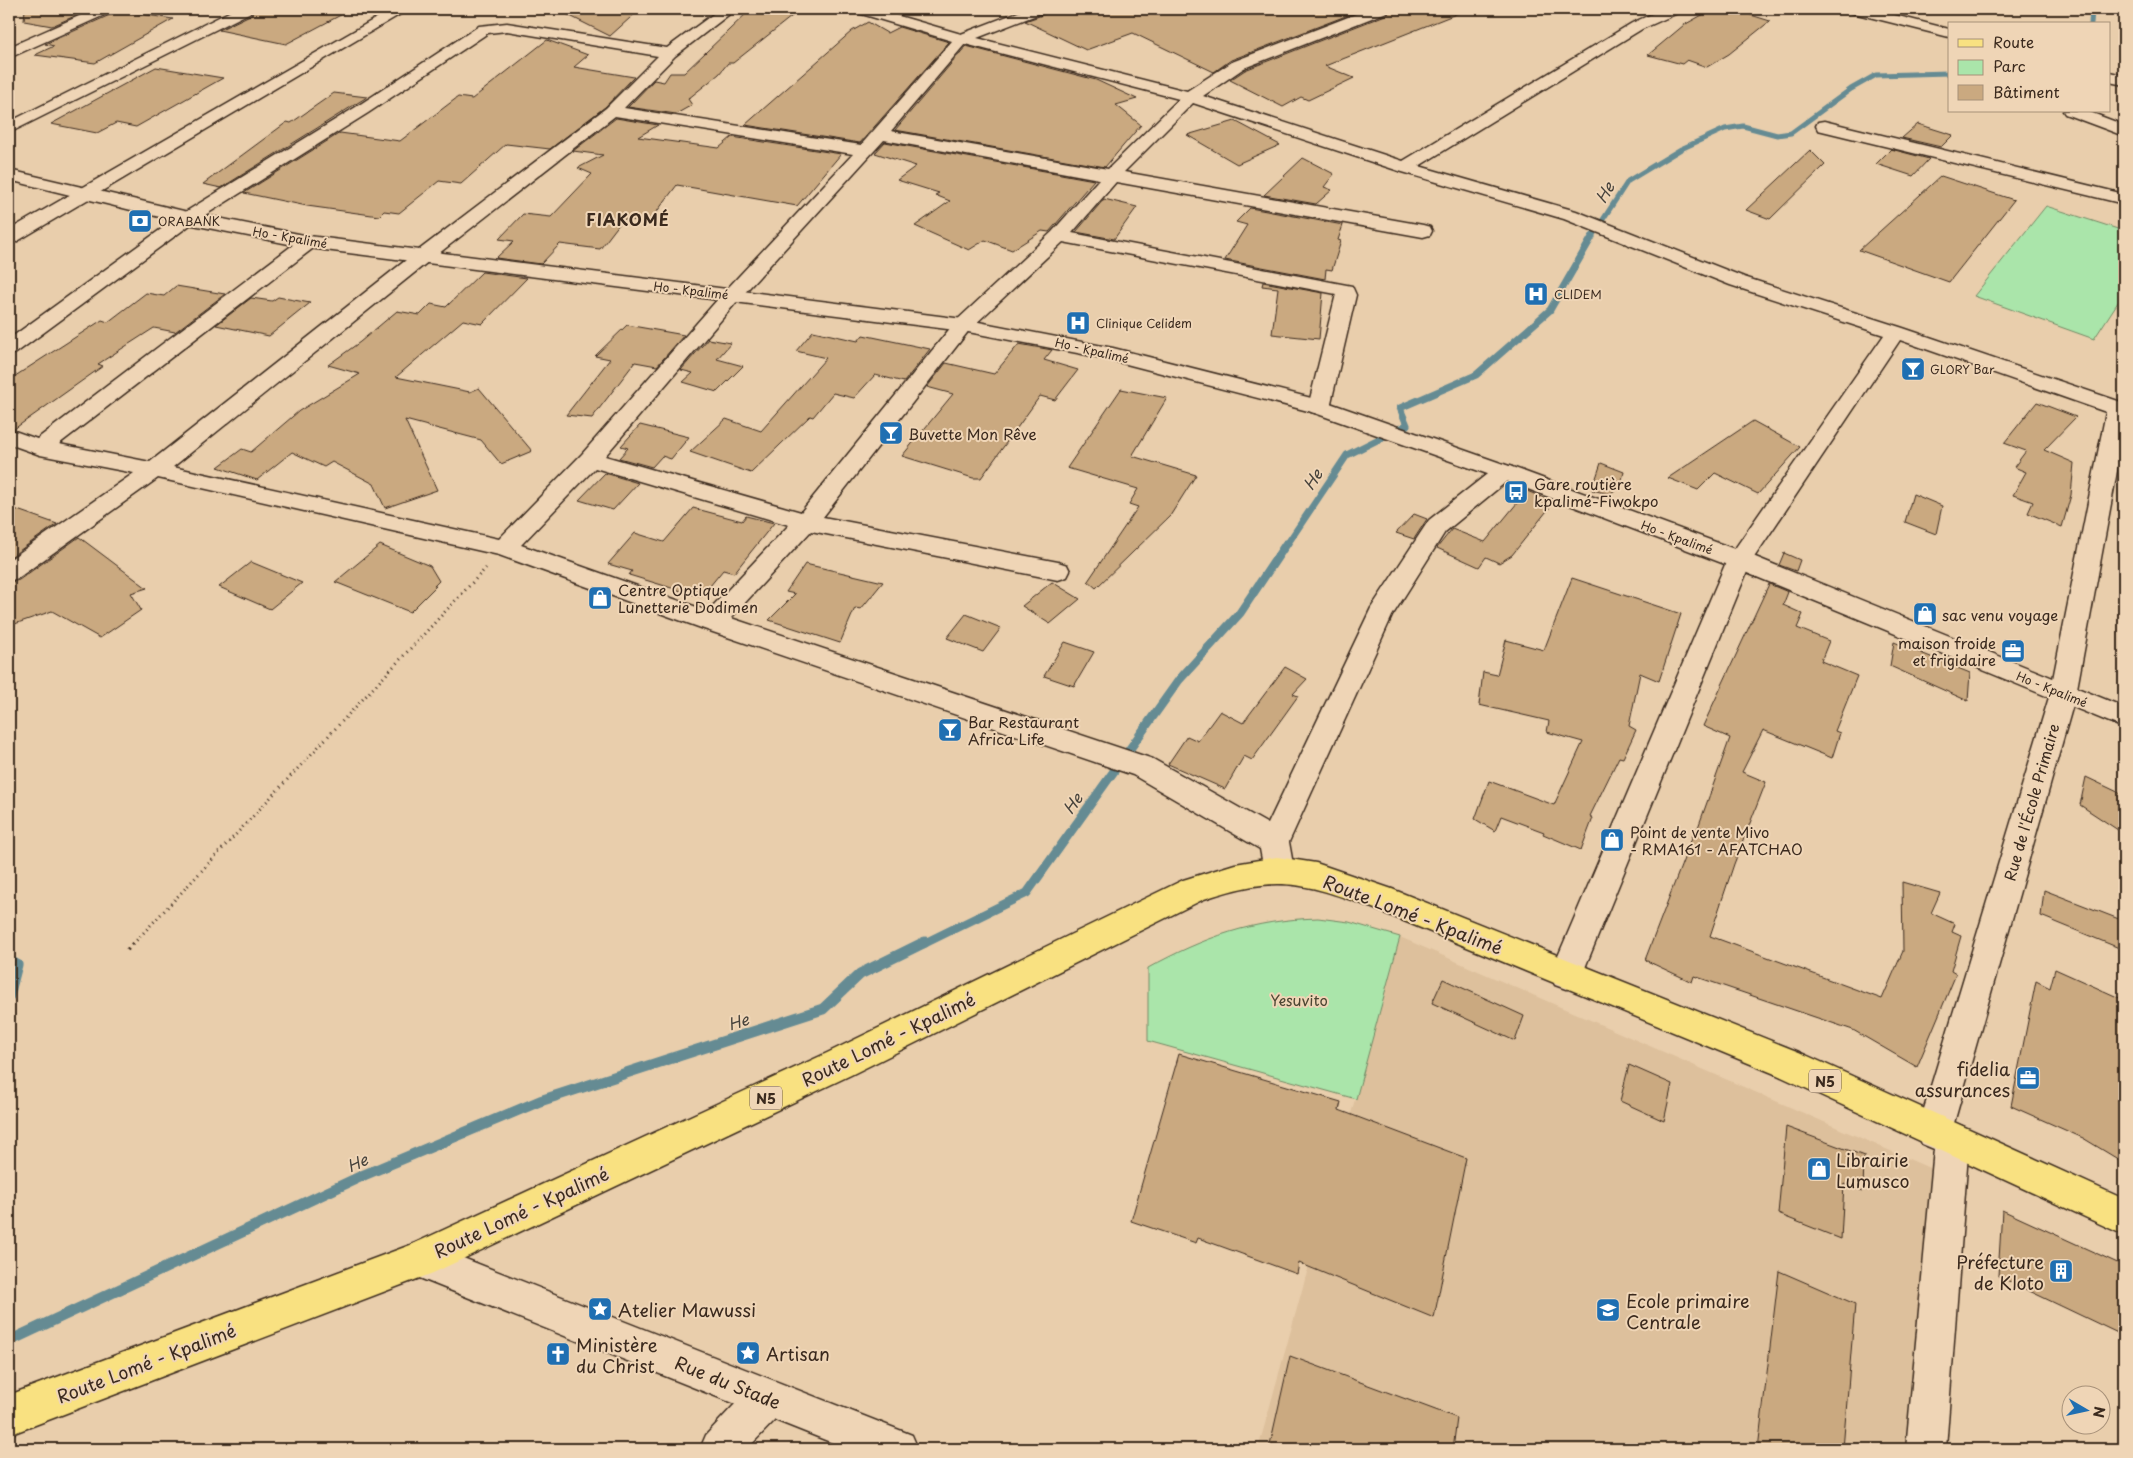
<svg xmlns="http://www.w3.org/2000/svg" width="2133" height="1458" viewBox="0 0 2133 1458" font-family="'Playpen Sans',sans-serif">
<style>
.built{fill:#ddc09c}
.green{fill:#aae5aa;stroke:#728864}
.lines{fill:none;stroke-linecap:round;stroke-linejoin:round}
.stream-far3{stroke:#658b93;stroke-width:5}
.stream-far2{stroke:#658b93;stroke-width:7}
.stream-far1{stroke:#658b93;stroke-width:9}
.stream{stroke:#658b93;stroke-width:11}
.building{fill:#caa980;stroke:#3b2a1e}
.street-casing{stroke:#3b2a1e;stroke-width:3}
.secondary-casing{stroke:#3b2a1e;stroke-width:3}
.primary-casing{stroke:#3b2a1e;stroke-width:3}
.path-far1{stroke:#3b2a1e;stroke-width:3;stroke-dasharray:1 4;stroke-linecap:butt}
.path{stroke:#3b2a1e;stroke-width:4;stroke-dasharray:2 5;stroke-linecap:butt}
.street{fill:#efd5b6;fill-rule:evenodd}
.secondary{fill:#efd5b6;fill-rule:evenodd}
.primary{fill:#f9e181;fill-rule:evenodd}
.labels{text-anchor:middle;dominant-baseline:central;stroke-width:4;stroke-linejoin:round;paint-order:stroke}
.far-poi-label{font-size:12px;fill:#3b2a1e;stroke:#efd5b6;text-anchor:start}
.far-street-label{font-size:12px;fill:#3b2a1e;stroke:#efd5b6}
.shield{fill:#efd5b6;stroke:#715d4c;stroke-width:1}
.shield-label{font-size:14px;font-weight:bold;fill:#3b2a1e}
.poi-label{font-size:15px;fill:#3b2a1e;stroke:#efd5b6;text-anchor:start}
.street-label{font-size:15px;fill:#3b2a1e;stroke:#efd5b6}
.park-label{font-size:15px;fill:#4c4633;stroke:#efd5b6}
.water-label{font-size:16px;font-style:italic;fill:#46423b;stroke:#efd5b6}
.far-district-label{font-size:16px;font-weight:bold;letter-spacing:1px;fill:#3b2a1e;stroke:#efd5b6}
.near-street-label{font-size:18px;fill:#3b2a1e;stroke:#efd5b6}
.near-poi-label{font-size:18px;fill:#3b2a1e;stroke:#efd5b6;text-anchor:start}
</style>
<rect width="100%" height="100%" fill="#e9ceac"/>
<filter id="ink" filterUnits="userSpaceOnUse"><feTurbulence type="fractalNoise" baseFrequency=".02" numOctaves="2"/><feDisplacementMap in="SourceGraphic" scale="10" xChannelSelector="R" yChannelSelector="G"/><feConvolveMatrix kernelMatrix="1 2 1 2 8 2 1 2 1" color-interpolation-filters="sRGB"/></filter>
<g filter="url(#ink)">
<path class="built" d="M1400,937l534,233 -30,279h-646z"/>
<path class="green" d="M2046,206l78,25v62l-30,46 -120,-43z
M1318,918l31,4 51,15 -44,162 -208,-58v-73c56,-31 105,-48 170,-50z"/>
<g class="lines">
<path class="stream-far3" d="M2091,24l1,-15
M1591,238l37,-57 53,-32 44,-20 18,-3 34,9 14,-2 60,-44 25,-14 73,-2"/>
<path class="stream-far2" d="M1286,546l61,-91 60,-30 -7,-17 76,-33 74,-65 42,-73"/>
<path class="stream-far1" d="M923,944l104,-51 152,-213 61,-67 46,-69"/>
<path class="stream" d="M9,961l8,4 -8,31
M9,1341l355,-166 176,-74 283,-92 37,-35 65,-32"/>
</g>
<path class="building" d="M25,9h66l-39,17 -28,-5z
M255,9h97l-66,35 -67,-14 33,-16z
M556,9h84l-30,27z
M751,9h50l-68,54h-5l-9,11 -31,25 4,6 -16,9 -48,-7 26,-27 10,2 6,-9h14z
M1048,9h316l-133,51 -17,12 -81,-39 -47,17 -61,-29 20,-7z
M1391,9l75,1 -141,56 29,12 -46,22 -7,-3 -18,10 -53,-27 15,-10 143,-56z
M1713,9h19l38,12 -41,33 -22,13 -20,-7 -5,4 -34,-9 36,-30z
M114,10l59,9 -78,44 -60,-8 19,-9 -9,-2 67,-30z
M868,22l19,11 12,-6 50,15 -89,101 -115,-18 107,-94z
M547,40l41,15 -14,12 60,10 -29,30 -55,42 -44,-5 -45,40 -22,-3 -40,32 -15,-2 -5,5 -72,-10 -63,-13 96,-60 60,8 58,-44 14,2z
M966,46l130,34 41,19 -21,6 25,20 -36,42 -210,-37z
M156,67l67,11 -87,49 -20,-4 -19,10 -46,-9z
M334,93l33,4 -146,91 -18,-4 84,-62 4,1z
M616,118l42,7 -20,12 81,11 13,-11 109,17 -44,52 -120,-21 -28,37 -26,-3 -23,30 -40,-5 -19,20 -45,-6 18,-17 -15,-2 24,-25 28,3 41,-43 -14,-6 25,-13 -30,-4z
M1235,121l45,24 -43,19 -50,-29z
M1918,124l35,11 -12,12 -39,-9z
M885,142l209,38 -45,52 -7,-1 -30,19 -27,-10 -16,10 -54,-24 35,-25 -15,-6 4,-2 -42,-13 19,-14 -41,-13z
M1891,149l38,10 -16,17 -37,-12z
M1810,150l15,15 -55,54 -24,-9z
M1303,158l31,16 -10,13 8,3 -16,14 -52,-9z
M1941,176l73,24 -65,82 -90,-32z
M1104,199l33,8 -23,32 -38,-7z
M1250,208l93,17 -5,15 3,1 -9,29 -6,-1 -1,10 -100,-19 22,-35 -11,-3z
M482,272l45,6 -45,46 -19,-4 -67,57 74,15 9,-4 53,63 -31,13 -20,-24 -76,-20 32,70 -52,18 -11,-24 -42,-22 -8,5 -32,-15 -35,28 -39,-13 24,-18 9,3 48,-41 61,-37 -32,-9 32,-23 37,-31 23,4 11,-11 15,3z
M1263,282l60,11 -4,46 -47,-5 6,-46 -16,-2z
M176,286l49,8 -50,38 -21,-4 -56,36 5,2 -89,63 -5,-2v-47l93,-60 6,2 38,-29 18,3z
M278,297l32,6 -41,33 -53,-11 35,-27 21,3z
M627,325l57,10 -27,31 -22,-4 -43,56 -26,-3 44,-56 -15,-3z
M813,331l45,10 5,-6 67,14 -26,33 -29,-7 -21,23 -21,-5 -20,24 -3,-1 -59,57 -61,-21 36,-33 35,12 65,-73 -30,-7z
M708,339l23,4 -14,16 26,7 -26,26 -34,-10 10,-9 -12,-3z
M1019,344l33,6 -8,10 34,10 -23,30 -15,-4 -59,82h-8l-71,-22 51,-62 -26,-7 19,-24 48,11z
M1121,389l46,9 -35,58 64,19 -26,41 -74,72 -8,-7 50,-74 -9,-3 9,-15 -71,-21z
M2037,402l39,15 -32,33 30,13 -3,32 -9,32 -34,-14 5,-11 -20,-7 13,-23 -12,-5 12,-16 -22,-8z
M1753,421l47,26 -42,47 -43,-21 -17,17 -30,-12z
M640,425l49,12 -18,22 -9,-3 -10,11 -33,-9 9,-10 -7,-2z
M1601,463l23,9 -4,15 -11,7 -17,-4z
M605,473l33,10 -25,27 -34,-10z
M1527,491l27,11 -42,53 -13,8 -13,-6 -7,10 -42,-19 15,-19 33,13z
M1913,494l29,12 -6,28 -31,-12z
M9,507l48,17 -48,34z
M693,508l49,13 4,-5 28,7 -40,50 -11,-3 -22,27 -72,-22 3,-4 -24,-7 27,-31 29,9z
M1414,514l13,5 -13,20 -18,-6z
M79,537l68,51 -16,5 10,17 -41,28 -48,-27 -43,15v-43l10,-3z
M380,545l50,21 9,15 -5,5h2l-26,26 -75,-30z
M1784,553l16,7 -4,11 -17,-6z
M251,562l51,21 -32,26 -51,-22z
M805,564l78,18 -22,27 -6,-1 -15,35 -71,-23 26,-26 -9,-2z
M1572,578l109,36 -22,67 -19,-8 -11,53 7,4 -13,28 -4,-1 -29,59 3,2 -12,32 -38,-16 1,-2 -43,-16 -6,15 -20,-12 14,-38 65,24 29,-63 -36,-10 2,-11 -70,-16 4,-33 14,3 9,-35 38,10z
M1052,582l28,17 -30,25 -28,-18z
M1769,584l19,8 -5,13 20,9 -6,14 32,13 -8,20 36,15 -22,55 5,2 -8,25 -69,-28 -21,42 24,10 -32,82 -24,72 172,63 21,-48 -1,-69 38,11 -9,20 24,11 -3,8 9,4 -10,35 5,3 -39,93 -64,-37 -159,-54 -2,6 -47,-22 48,-125 2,1 35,-98 -27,-12z
M966,614l35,14 -18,24 -36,-14z
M1065,642l29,10 -20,34 -30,-10z
M1894,642l76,31 -2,28 -78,-35z
M1285,667l22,12 -14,15 5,2 -46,64 -8,-4 -19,33 -57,-25 19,-28 11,5 22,-30 23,12z
M2086,777l38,18v39l-44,-29z
M2044,890l80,31v29l-83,-34z
M2055,969l69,31v138l-3,23 -38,-23 -72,-32 25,-125 14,7z
M1443,979l81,37 -9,25 -83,-38z
M1179,1054l162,48 -2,8 127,48 -32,160 -135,-55 -2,11 -99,-36 -2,5 -65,-22z
M1629,1065l43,19 -8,37 -44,-20z
M1786,1127l78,29 -1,35 -19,-7 -3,55 -63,-25z
M2002,1210l122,56v70l-126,-60z
M1779,1271l76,33 -12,145h-85z
M1290,1356l167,62 -4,31h-184z"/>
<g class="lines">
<defs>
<path id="street" d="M95,9h18l-2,3 -102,46v-11z
M235,9h18l-2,3 -242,121v-11z
M392,9h17l-393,233 -7,2v-14z
M720,9h16l-61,47 -51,52 237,37 91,-104 -97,-29 -2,-3h22l86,25 65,-25h20l-2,3 -67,26 210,53 45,-29 137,-53h20l-2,3 -143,56 -41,28 200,65 229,-138 31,-14h19l-2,3 -38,17 -223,137 157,45 168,66 159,51 221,75v30l-48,261 -122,429 10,4 5,12 -23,310h-40l28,-300 -12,-5 -5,-12 133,-438 56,-282 -206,-72 -149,222 -169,413 -5,10 -11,4 -11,-4 -5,-10 177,-415 157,-225 -154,-50 -166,-66 -165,-48 -206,-68 -69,69 299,53 7,2 2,4 -2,4 -7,2 -307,-55 -44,51 280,53 4,9 -26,112 -3,5 -8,2 -8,-2 -3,-5 28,-113 -273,-52 -93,87 -147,188 235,45 9,3 3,6 -3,6 -9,3 -247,-49 -80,87 422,141 115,65 103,-216 58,-88 67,-53 8,-2 8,2 3,5 -3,5 -67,55 -53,84 -103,226 5,28 -4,9 -11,4 -11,-4 -4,-9 -4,-21 -127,-74 -429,-146 -205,-74 -341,-77 -140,100 -9,3v-21l125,-87 -94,-18 -31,-11v-15l28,10 265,-201h14l2,4 -2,4 -257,198 91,18 265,-209 191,-145 52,-52 -151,-25 -19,2 -120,80 -174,109 -178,131 -7,2v-16l173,-125 174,-107 123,-81 28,-3 160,25zM965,44l214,55 -71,70 -217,-38zM615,116l238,38 -128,137 -143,163 -83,85 -326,-72 256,-206zM884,140l215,39 -47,53 -96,89 -155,191 -196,-56 134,-157zM595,468l194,57 -81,86 -187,-66z
M1847,9h24l78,20v8l-100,-25z
M2109,72l15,3v10l-15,-3z
M2063,111h24l37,14v11l-59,-22z
M1824,121l300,73v10l-306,-74 -2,-4 2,-4z
M420,1241l492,194 6,14h-70l-73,-29 -28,29h-47l6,-14 29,-31 -328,-131 -6,-13 6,-13z"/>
<path id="secondary" d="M9,170l179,42 121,24 654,83 150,29 214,54 185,65 236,87 376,153v21l-394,-162 -234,-89 -184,-65 -209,-54 -140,-27 -654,-83 -121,-24 -179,-44z"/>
<path id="primary" d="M1277,857l39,6 76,26 407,163 325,147v36l-349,-161 -405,-167c-69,-26 -95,-32 -166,-8l-353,176 -418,198 -424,162v-40l404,-151 414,-191 356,-173 52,-16z"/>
</defs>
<use href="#street" class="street-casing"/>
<use href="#secondary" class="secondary-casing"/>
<use href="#primary" class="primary-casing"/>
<path class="path-far1" d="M133,944l353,-376"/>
<path class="path" d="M127,950l7,-8"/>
<use href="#street" class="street"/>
<use href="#secondary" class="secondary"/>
<use href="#primary" class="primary"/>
</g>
</g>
<defs>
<symbol id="bank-square" viewBox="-11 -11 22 22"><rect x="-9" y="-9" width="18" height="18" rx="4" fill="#1f6fb2" stroke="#efd5b6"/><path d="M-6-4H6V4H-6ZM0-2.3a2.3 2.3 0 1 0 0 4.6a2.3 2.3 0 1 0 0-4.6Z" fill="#fff"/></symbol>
<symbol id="hospital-square" viewBox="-11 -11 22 22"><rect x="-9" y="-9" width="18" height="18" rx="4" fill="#1f6fb2" stroke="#efd5b6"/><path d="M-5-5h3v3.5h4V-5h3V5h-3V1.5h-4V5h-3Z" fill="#fff"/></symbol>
<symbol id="bar-square" viewBox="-11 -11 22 22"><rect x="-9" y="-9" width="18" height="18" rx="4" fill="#1f6fb2" stroke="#efd5b6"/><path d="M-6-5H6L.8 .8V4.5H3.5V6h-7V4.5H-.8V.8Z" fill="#fff"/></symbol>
<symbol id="bus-square" viewBox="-11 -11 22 22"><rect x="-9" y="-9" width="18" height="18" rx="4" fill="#1f6fb2" stroke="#efd5b6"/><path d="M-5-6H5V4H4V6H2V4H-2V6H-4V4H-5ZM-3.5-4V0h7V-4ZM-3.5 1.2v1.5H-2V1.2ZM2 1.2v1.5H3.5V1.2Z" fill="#fff"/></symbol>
<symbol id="shop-square" viewBox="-11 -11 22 22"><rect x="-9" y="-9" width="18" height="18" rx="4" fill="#1f6fb2" stroke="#efd5b6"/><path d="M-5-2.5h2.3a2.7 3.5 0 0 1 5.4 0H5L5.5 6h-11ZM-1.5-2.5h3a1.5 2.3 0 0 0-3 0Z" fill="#fff"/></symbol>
<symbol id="office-square" viewBox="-11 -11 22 22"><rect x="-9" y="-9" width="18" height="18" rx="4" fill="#1f6fb2" stroke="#efd5b6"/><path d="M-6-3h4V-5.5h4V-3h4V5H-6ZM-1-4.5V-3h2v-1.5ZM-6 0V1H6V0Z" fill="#fff"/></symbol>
<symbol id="building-square" viewBox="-11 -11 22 22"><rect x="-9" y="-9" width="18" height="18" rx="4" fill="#1f6fb2" stroke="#efd5b6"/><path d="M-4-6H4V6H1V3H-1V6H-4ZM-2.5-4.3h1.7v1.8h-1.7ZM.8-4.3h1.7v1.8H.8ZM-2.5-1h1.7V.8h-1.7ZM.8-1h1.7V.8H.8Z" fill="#fff"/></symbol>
<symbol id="sight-square" viewBox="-11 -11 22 22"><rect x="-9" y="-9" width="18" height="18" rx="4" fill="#1f6fb2" stroke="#efd5b6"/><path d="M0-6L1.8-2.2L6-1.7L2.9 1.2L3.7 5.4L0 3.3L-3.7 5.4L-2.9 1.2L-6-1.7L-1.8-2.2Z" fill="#fff"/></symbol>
<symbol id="school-square" viewBox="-11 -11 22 22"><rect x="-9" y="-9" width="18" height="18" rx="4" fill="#1f6fb2" stroke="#efd5b6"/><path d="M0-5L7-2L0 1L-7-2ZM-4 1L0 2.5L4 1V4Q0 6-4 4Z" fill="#fff"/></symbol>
<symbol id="church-square" viewBox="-11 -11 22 22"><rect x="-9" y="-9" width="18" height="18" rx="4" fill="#1f6fb2" stroke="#efd5b6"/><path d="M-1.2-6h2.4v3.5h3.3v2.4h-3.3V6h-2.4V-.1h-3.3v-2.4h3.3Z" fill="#fff"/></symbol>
</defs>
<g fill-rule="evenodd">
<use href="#bank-square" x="126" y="207" width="28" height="28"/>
<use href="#hospital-square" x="1522" y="280" width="28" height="28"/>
<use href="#hospital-square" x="1064" y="309" width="28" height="28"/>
<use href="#bar-square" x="1899" y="355" width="28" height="28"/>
<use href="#bar-square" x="877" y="419" width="28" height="28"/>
<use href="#bus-square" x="1502" y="478" width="28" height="28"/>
<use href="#shop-square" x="586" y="584" width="28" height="28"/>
<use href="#shop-square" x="1911" y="600" width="28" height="28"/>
<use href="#office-square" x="1999" y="637" width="28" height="28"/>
<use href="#bar-square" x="936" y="716" width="28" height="28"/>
<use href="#shop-square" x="1598" y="826" width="28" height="28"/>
<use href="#office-square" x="2014" y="1064" width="28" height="28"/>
<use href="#shop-square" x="1805" y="1155" width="28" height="28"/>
<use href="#building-square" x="2047" y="1257" width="28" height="28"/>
<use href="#sight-square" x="586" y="1295" width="28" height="28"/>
<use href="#school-square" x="1594" y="1296" width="28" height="28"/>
<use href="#sight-square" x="734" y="1339" width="28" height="28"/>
<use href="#church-square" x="544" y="1340" width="28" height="28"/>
</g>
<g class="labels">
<g class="far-poi-label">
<text x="158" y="221">ORABANK</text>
<text x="1554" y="294">CLIDEM</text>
<text x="1096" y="323">Clinique Celidem</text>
<text x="1930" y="369">GLORY Bar</text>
</g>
<g class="far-street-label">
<text transform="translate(290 237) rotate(10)">Ho - Kpalimé</text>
<text transform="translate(691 290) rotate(7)">Ho - Kpalimé</text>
<text transform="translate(1092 350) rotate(13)">Ho - Kpalimé</text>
<text transform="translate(1677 537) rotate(20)">Ho - Kpalimé</text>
<text transform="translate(2052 689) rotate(22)">Ho - Kpalimé</text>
</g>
<g class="shield">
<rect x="1809" y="1069.5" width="32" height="23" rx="4"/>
<rect x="750" y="1086.5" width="32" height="23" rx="4"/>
</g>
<g class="shield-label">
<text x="1825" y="1081">N5</text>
<text x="766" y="1098">N5</text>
</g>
<g class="poi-label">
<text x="908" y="433">Buvette Mon Rêve</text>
<text x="1534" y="483">Gare routière<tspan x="1534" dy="17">kpalimé-Fiwokpo</tspan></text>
<text x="618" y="589">Centre Optique<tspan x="618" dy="17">Lunetterie Dodimen</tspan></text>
<text x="1942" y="614">sac venu voyage</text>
<text x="1996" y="642" text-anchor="end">maison froide<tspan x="1996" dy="17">et frigidaire</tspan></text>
<text x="968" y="721">Bar Restaurant<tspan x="968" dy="17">Africa Life</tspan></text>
<text x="1630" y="831">Point de vente Mivo<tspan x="1630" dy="17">- RMA161 - AFATCHAO</tspan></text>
</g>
<g class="street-label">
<text transform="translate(2031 802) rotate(-74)">Rue de l'École Primaire</text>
</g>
<g class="park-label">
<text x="1299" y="999">Yesuvito</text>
</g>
<g class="water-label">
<text transform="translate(1604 192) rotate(-59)">He</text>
<text transform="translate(1312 479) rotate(-56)">He</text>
<text transform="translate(1072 803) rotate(-54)">He</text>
<text transform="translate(738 1021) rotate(-18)">He</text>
<text transform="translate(357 1162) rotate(-24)">He</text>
</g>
<g class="far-district-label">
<text x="628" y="219">FIAKOMÉ</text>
</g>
<g class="near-street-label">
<text transform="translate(1413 914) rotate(21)">Route Lomé - Kpalimé</text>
<text transform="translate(888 1039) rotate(-26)">Route Lomé - Kpalimé</text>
<text transform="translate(521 1212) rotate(-25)">Route Lomé - Kpalimé</text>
<text transform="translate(146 1363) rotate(-21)">Route Lomé - Kpalimé</text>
<text transform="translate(728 1382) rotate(22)">Rue du Stade</text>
</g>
<g class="near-poi-label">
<text x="2010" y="1068" text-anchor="end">fidelia<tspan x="2010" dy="21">assurances</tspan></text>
<text x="1836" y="1159">Librairie<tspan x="1836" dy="21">Lumusco</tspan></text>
<text x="2044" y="1261" text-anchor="end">Préfecture<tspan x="2044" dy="21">de Kloto</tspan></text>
<text x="1626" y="1300">Ecole primaire<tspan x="1626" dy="21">Centrale</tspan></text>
<text x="618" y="1309">Atelier Mawussi</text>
<text x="576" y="1344">Ministère<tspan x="576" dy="21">du Christ</tspan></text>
<text x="766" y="1353">Artisan</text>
</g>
</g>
<rect width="2133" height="1458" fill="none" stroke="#efd5b6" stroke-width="30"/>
<rect x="15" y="15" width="2103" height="1428" fill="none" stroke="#3b2a1e" stroke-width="2" filter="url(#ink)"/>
<rect x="1948" y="22" width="162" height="90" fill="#efd5b6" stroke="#a79179"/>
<rect x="1958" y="39" width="25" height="8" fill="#f9e181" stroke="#a79179"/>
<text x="1993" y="48" font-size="15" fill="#3b2a1e">Route</text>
<rect x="1958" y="60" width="25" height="15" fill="#aae5aa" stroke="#a79179"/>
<text x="1993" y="72" font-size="15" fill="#3b2a1e">Parc</text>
<rect x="1958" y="85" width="25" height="15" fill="#caa980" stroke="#a79179"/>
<text x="1993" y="98" font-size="15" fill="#3b2a1e">Bâtiment</text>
<g transform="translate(2086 1410) rotate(99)"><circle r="24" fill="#efd5b6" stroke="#a79179"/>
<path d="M0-4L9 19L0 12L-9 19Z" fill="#1f6fb2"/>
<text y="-8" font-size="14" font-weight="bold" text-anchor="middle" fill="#3b2a1e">N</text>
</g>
</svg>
